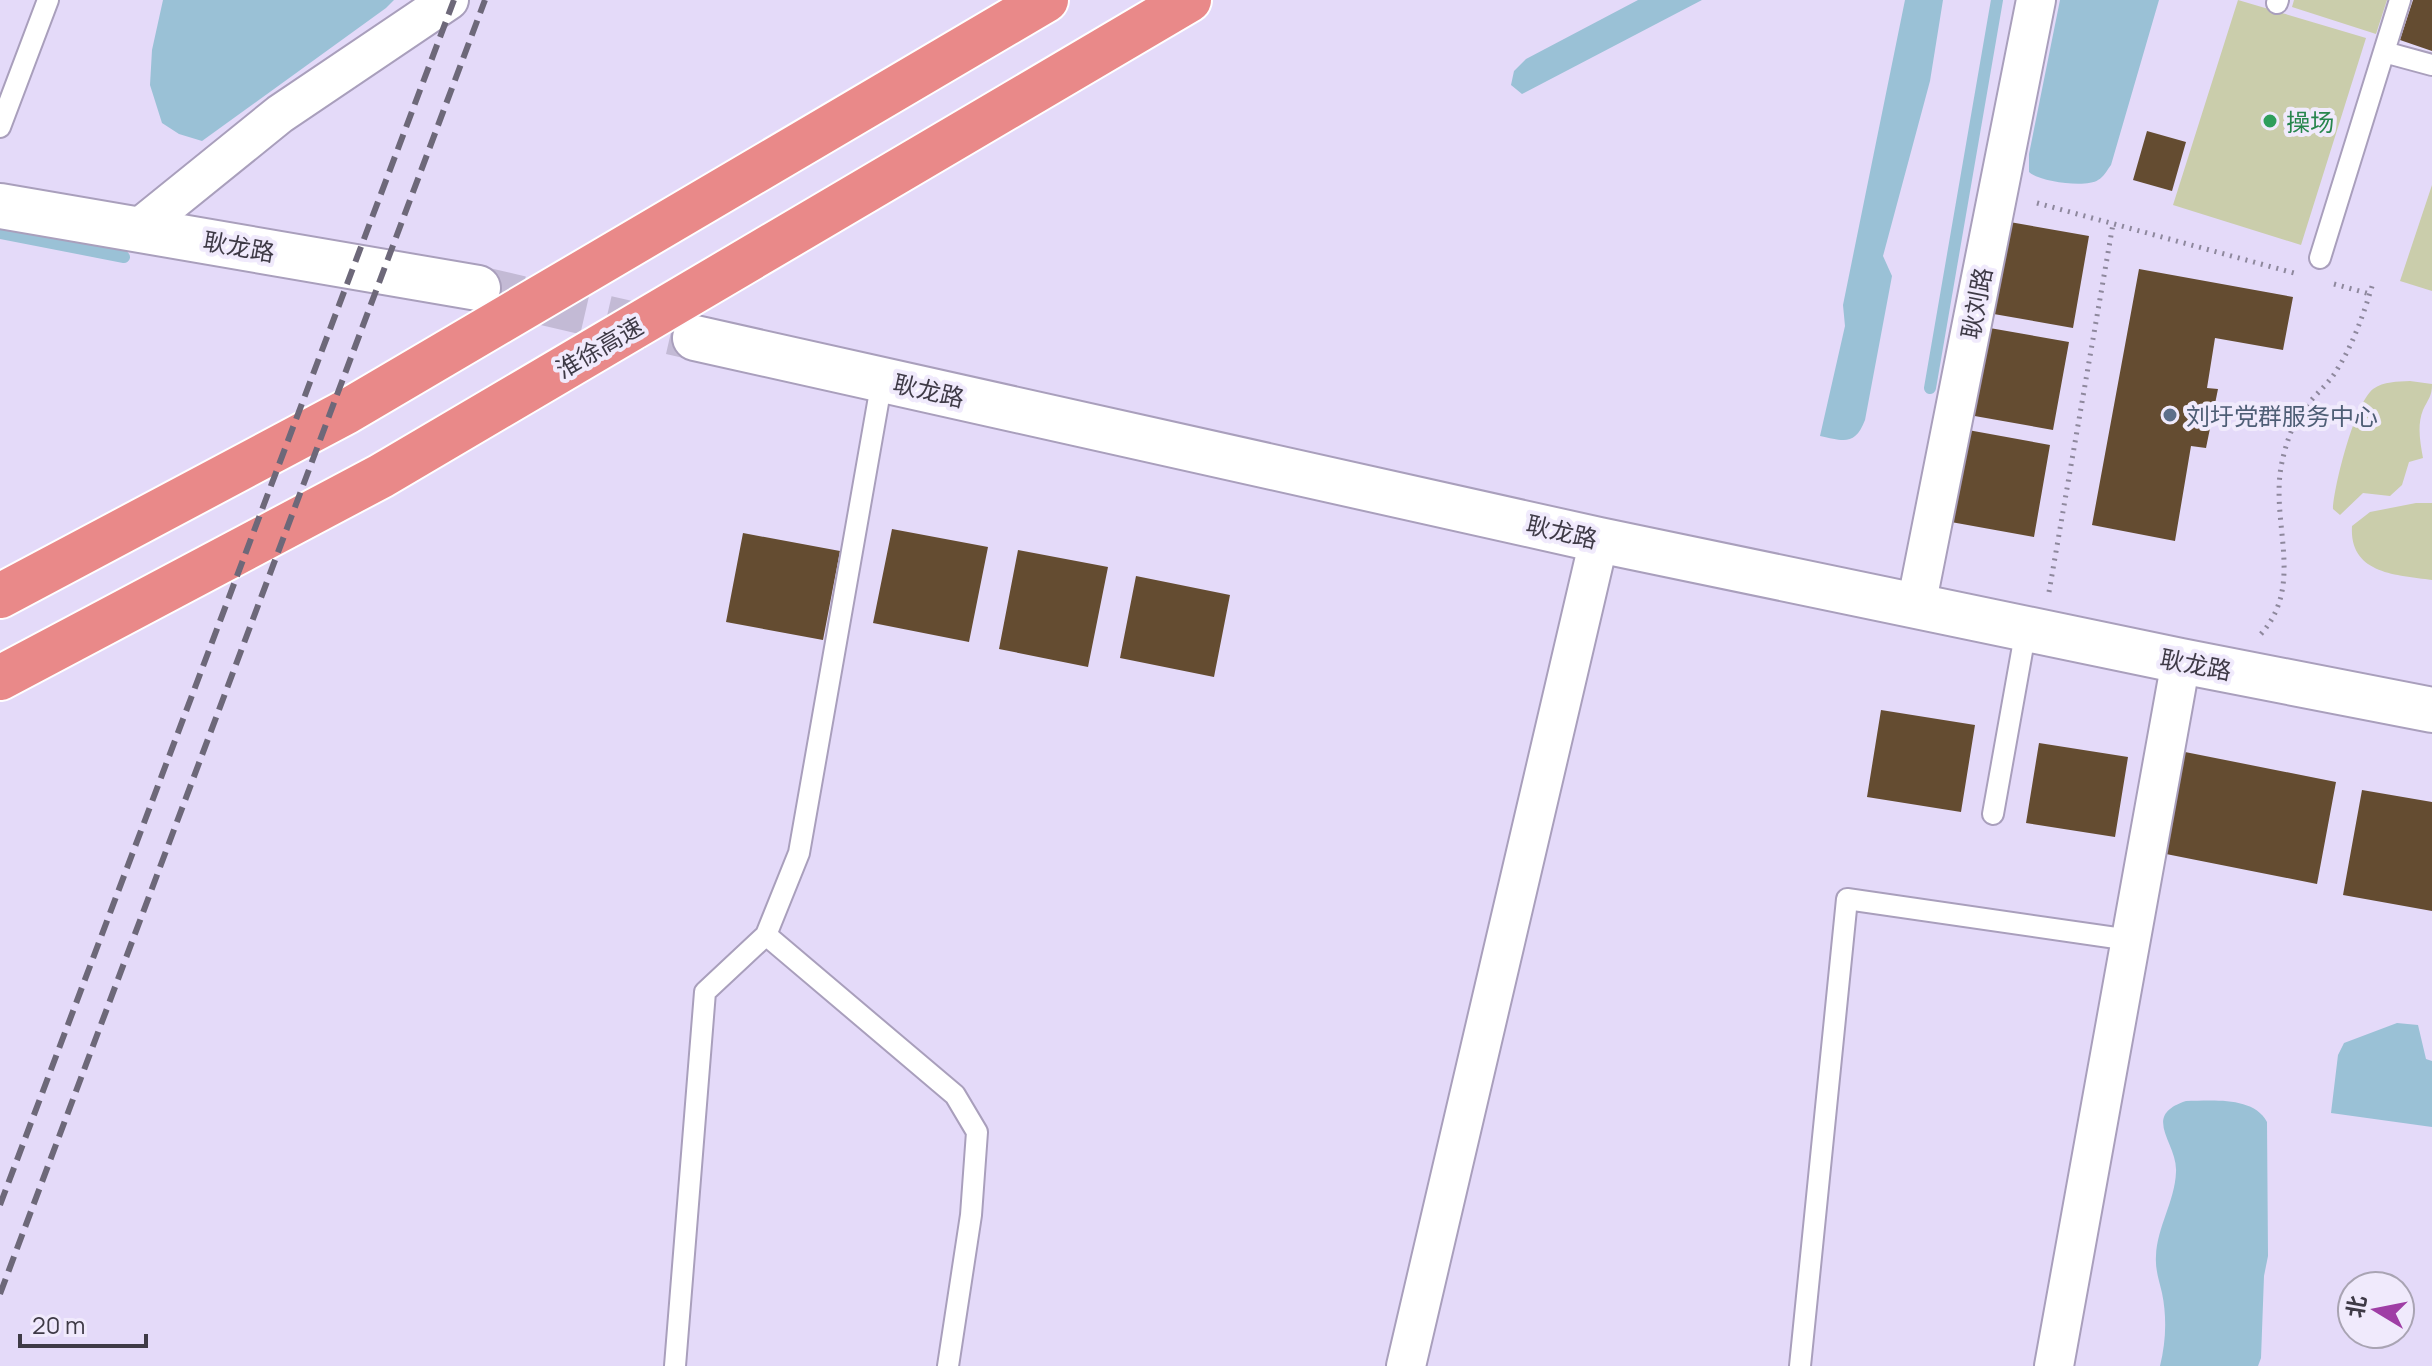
<svg xmlns="http://www.w3.org/2000/svg" width="2432" height="1366" viewBox="0 0 2432 1366" font-family="Manrope,'Noto Sans SC',sans-serif">
<style>
.green{fill:#cacdab}
.water{fill:#9ac1d6}
.lines{fill:none;stroke-linecap:round;stroke-linejoin:round}
.stream{stroke:#9ac1d6;stroke-width:12}
.building{fill:#644c31}
.secondary-tunnel{stroke:#c3bad5;stroke-width:44;stroke-dasharray:44 22;stroke-linecap:butt}
.lane-casing{stroke:#a99fbc;stroke-width:24}
.street-casing{stroke:#a99fbc;stroke-width:42}
.secondary-casing{stroke:#a99fbc;stroke-width:48}
.highway-casing{stroke:#fff;stroke-width:48}
.path{stroke:#8e889d;stroke-width:5;stroke-dasharray:2 6;stroke-linecap:butt}
.lane{stroke:#fff;stroke-width:20}
.street{stroke:#fff;stroke-width:38}
.secondary{stroke:#fff;stroke-width:44}
.highway{stroke:#e98989;stroke-width:44}
.rail{stroke:#6d6879;stroke-width:6;stroke-dasharray:16 8;stroke-linecap:butt}
.leisure-dot{fill:#2e9e5b;stroke:#f0eafc;stroke-width:3}
.service-dot{fill:#5c6f8a;stroke:#f0eafc;stroke-width:3}
.labels{text-anchor:middle;dominant-baseline:central;stroke-width:8;stroke-linejoin:round;paint-order:stroke}
.leisure-label{font-size:24px;fill:#27864d;stroke:#f0eafc;text-anchor:start}
.street-label{font-size:24px;fill:#3e3a46;stroke:#f0eafc}
.service-label{font-size:24px;fill:#4e5e75;stroke:#f0eafc;text-anchor:start}
</style>
<rect width="100%" height="100%" fill="#e4daf9"/>
<path class="green" d="M2238,0l128,38 -65,207 -128,-40z
M2294,0h93l-11,34 -84,-27z
M2432,185v106l-32,-10z
M2410,381l22,3c0,13 -4,15 -9,26 -6,15 -3,32 0,48l-14,4 -7,23 -12,11 -27,-3 -23,22 -7,-6c1,-24 22,-106 40,-120 11,-8 24,-7 37,-8z
M2416,503h16v77c-36,-5 -83,-6 -80,-54l18,-14z"/>
<path class="water" d="M163,0h231l-8,8 -184,133 -23,-7 -17,-11 -12,-38 2,-35z
M1638,0h64l-180,94 -11,-9 3,-14 12,-12z
M1905,0h38l-13,81 -47,175 9,20 -27,144c-10,26 -21,21 -45,16l25,-110 -2,-21z
M2060,0h99l-48,165c-4,5 -7,12 -13,15 -11,8 -59,2 -69,-8v-18z
M2397,1023l21,2 8,34 6,2v66l-101,-14 7,-58 6,-12z
M2186,1101c26,0 67,-5 81,21l1,134 -4,20 -3,82 -3,8h-98c6,-24 7,-49 2,-73 -3,-13 -7,-24 -6,-37 1,-29 19,-55 20,-84 2,-29 -36,-56 10,-71z"/>
<g class="lines">
<path class="stream" d="M0,233l124,24
M1930,388l67,-388"/>
</g>
<path class="building" d="M2413,0h19v51l-32,-11z
M2147,131l39,11 -14,49 -39,-11z
M2004,221l85,15 -16,92 -85,-15z
M2139,269l154,28 -10,53 -68,-12 -8,50 11,1 -12,59 -15,-2 -16,95 -83,-16z
M1984,327l85,15 -16,88 -84,-15z
M1968,430l82,15 -16,92 -83,-15z
M892,529l96,18 -19,95 -96,-19z
M743,533l97,18 -17,89 -97,-18z
M1018,550l90,17 -20,100 -89,-18z
M1136,576l94,19 -16,82 -94,-19z
M1881,710l94,15 -14,87 -94,-15z
M2039,743l89,14 -13,80 -89,-14z
M2175,750l161,32 -19,102 -161,-32z
M2362,790l70,12v109l-89,-16z"/>
<g class="lines">
<path class="secondary-tunnel" d="M478,288l217,50"/>
<defs>
<path id="lane" d="M2277,3l1,-3
M2384,52l48,13
M0,127l48,-127
M2320,258l80,-258
M1993,814l33,-185
M766,935l189,160 22,37 -6,83 -23,151
M675,1366l30,-374 61,-57 33,-82 83,-473
M1800,1366l47,-467 283,41"/>
<path id="street" d="M139,228l141,-114 169,-114
M1916,606l120,-606
M1406,1366l193,-826
M2054,1366l127,-705"/>
<path id="secondary" d="M0,206l478,82
M695,338l904,202 582,121 251,49"/>
<path id="highway" d="M0,596l346,-184 700,-412
M0,678l381,-202 808,-476"/>
</defs>
<use href="#lane" class="lane-casing"/>
<use href="#street" class="street-casing"/>
<use href="#secondary" class="secondary-casing"/>
<use href="#highway" class="highway-casing"/>
<path class="path" d="M2037,203l257,70
M2334,284l36,10
M2049,592l64,-368
M2261,634c45,-51 8,-112 21,-172 3,-14 9,-34 17,-46 11,-18 29,-30 39,-48 16,-26 26,-55 35,-85"/>
<use href="#lane" class="lane"/>
<use href="#street" class="street"/>
<use href="#secondary" class="secondary"/>
<use href="#highway" class="highway"/>
<path class="rail" d="M0,1205l454,-1205
M0,1294l485,-1294"/>
</g>
<circle class="leisure-dot" cx="2270" cy="121" r="8"/>
<circle class="service-dot" cx="2170" cy="415" r="8"/>
<g class="labels">
<g class="leisure-label">
<text x="2286" y="121">操场</text>
</g>
<g class="street-label">
<text transform="translate(239 246) rotate(10)">耿龙路</text>
<text transform="translate(1976 303) rotate(-79)">耿刘路</text>
<text transform="translate(599 347) rotate(-30)">淮徐高速</text>
<text transform="translate(929 390) rotate(13)">耿龙路</text>
<text transform="translate(1562 531) rotate(13)">耿龙路</text>
<text transform="translate(2196 664) rotate(11)">耿龙路</text>
</g>
<g class="service-label">
<text x="2186" y="415">刘圩党群服务中心</text>
</g>
</g>
<g transform="translate(2376 1310) rotate(280)"><circle r="38" fill="#f0eafc" stroke="#a9a4b3" stroke-width="2"/>
<path d="M0-6L14 30L0 20L-14 30Z" fill="#9f3ea5"/>
<text y="-12" font-size="22" font-weight="bold" text-anchor="middle" fill="#3e3a46">北</text>
</g>
<path d="M20 1334v12h126v-12" fill="none" stroke="#3e3a46" stroke-width="4"/>
<text x="32" y="1334" font-size="24" fill="#3e3a46" stroke="#f0eafc" stroke-width="6" paint-order="stroke">20 m</text>
</svg>
